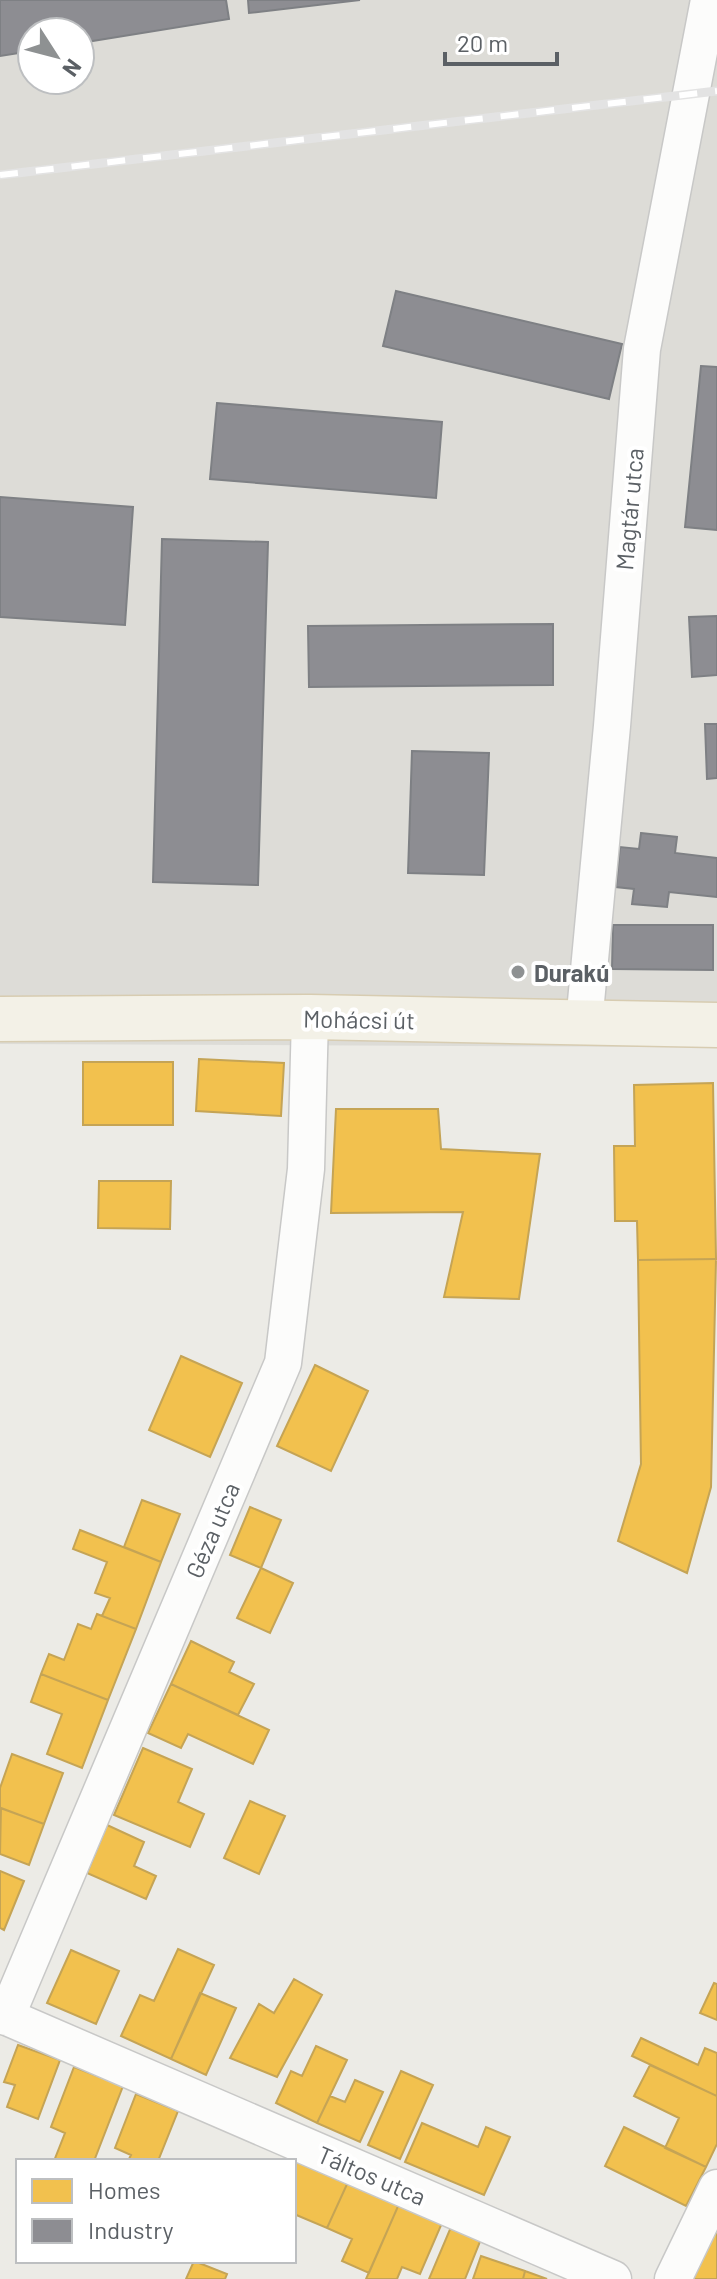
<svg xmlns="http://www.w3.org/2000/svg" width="717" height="2279" viewBox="0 0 717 2279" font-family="Barlow,sans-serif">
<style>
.industrial{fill:#dddcd7;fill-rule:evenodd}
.homes{fill:#f2c14e;stroke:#c5a455;stroke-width:2}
.industry{fill:#8d8d92;stroke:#7e8084;stroke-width:2}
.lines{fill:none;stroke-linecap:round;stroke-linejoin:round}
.minor-casing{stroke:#c8c8c7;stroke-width:39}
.major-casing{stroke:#d7ccb1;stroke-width:47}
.minor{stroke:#fcfcfb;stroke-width:36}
.major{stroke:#f3f1e7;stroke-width:44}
.rail-casing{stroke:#e3e3e3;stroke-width:9}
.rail{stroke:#fff;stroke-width:6;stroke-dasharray:18;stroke-linecap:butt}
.poi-dot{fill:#8e9192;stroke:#fff;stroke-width:3}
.labels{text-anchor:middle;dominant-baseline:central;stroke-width:8;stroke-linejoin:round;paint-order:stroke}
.street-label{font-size:24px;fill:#5b6065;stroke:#fff}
.poi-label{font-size:24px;font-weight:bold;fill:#5b6065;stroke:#fff;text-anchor:start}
</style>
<rect width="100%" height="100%" fill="#ecebe6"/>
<path class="industrial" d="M0,0h717v1047l-717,-3zM32,32h48v48h-48z"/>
<path class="homes" d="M199,1059l85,4 -3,53 -85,-5z
M83,1062h90v63h-90z
M713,1083l3,176 -78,1 -1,-39h-22l-1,-75h21l-1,-61z
M336,1109h102l3,40 99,5 -21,145 -75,-2 19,-85 -132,1z
M99,1181h72l-1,48 -72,-1z
M716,1259l-5,228 -24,86 -69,-32 23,-77 -3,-204z
M181,1356l61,27 -32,74 -61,-27z
M315,1365l53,26 -37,80 -54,-25z
M142,1500l38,14 -19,48 -37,-15z
M250,1507l31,13 -20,48 -31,-13z
M80,1530l81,32 -25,67 -34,-13 8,-18 -15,-5 12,-31 -34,-13z
M261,1568l32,15 -23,50 -33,-15z
M97,1614l39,15 -28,71 -67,-26 8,-20 15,6 14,-36 13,5z
M191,1641l43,21 -5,10 25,12 -16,31 -67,-31z
M41,1674l67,26 -26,68 -35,-14 15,-40 -31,-12z
M171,1684l98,46 -16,34 -65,-30 -7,14 -33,-15z
M143,1748l49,21 -14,33 26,12 -14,33 -76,-32z
M12,1754l51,19 -19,51 -44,-16v-20z
M250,1801l35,15 -26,58 -35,-16z
M1,1808l43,16 -15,41 -29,-11z
M107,1825l37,17 -10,24 22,10 -10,23 -59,-26z
M0,1871l24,10 -20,49 -4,-2z
M178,1949l36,16 -43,94 -50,-23 19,-41 14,6z
M71,1950l48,21 -23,53 -49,-21z
M294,1979l28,16 -45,82 -47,-19 29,-54 15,9z
M714,1983l3,1v36l-17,-7z
M200,1993l36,15 -30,67 -35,-16z
M641,2038l57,27 7,-17 12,5v43l-85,-40z
M18,2045l42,15 -22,59 -31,-12 8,-22 -11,-3z
M316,2046l31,14 -30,63 -41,-20 15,-32 11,5z
M650,2065l67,31v48l-11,23 -41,-19 14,-30 -45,-22z
M74,2067l49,19 -29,75h-40l11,-28 -14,-6z
M401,2071l32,14 -33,74 -32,-14z
M355,2080l28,12 -23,50 -43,-19 13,-27 15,6z
M136,2094l42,17 -20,50h-30l3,-6 -16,-7z
M422,2123l56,24 8,-20 24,10 -26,58 -79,-33z
M624,2127l82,40 -20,39 -81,-40z
M296,2161l52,21 -21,46 -33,-14v-47z
M348,2182l51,22 -30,69 -27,-12 10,-22 -25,-11z
M399,2204l43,19 -22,51 -18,-7 -5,12h-31z
M451,2227l30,12 -16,40h-36z
M717,2229v50h-24z
M481,2256l44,15 -2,8h-50z
M194,2261l33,13 -2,5h-39z
M525,2271l22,8h-24z"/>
<path class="industry" d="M0,0h226l3,19 -149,24v-11h-48v19l-32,5z
M248,0h112l-111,13z
M396,291l226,53 -13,55 -226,-53z
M701,366l16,1v163l-32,-3z
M217,403l225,19 -6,76 -226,-19z
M0,497l133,10 -8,118 -125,-8z
M162,539l106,3 -10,343 -105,-3z
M717,616v59l-25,2 -3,-60z
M553,624v61l-244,2 -1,-61z
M705,724h12v54l-10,1z
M412,751l77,2 -5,122 -76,-2z
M641,833l36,4 -2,16 42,5v39l-48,-5 -2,15 -35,-3 2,-15 -18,-2 4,-40 19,2z
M613,925h100v45l-101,-1z"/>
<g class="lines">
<defs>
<path id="minor" d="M584,1023l28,-297 30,-377 67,-349
M0,2014l613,265
M6,2017l277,-654 23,-194 4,-152
M673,2279l44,-91"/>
<path id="major" d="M0,1019l310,-2 407,8"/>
</defs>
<use href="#minor" class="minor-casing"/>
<use href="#major" class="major-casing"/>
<use href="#minor" class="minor"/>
<use href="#major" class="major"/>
<defs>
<path id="rail" d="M0,175l717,-84"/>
</defs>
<use href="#rail" class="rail-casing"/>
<use href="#rail" class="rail"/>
</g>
<circle class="poi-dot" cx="518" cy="972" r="8"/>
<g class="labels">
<g class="street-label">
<text transform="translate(629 509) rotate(-85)">Magtár utca</text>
<text transform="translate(359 1019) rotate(1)">Mohácsi út</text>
<text transform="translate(212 1530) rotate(-67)">Géza utca</text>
<text transform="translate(372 2175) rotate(23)">Táltos utca</text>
</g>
<g class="poi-label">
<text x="534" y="972">Durakú</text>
</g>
</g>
<rect x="16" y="2159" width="280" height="104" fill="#ffffff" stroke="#bdbfc1" stroke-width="2"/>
<rect x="32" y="2179" width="40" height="24" fill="#f2c14e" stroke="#bdbfc1" stroke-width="2"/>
<text x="88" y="2199" font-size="24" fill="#5b6065">Homes</text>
<rect x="32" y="2219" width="40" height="24" fill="#8d8d92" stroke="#bdbfc1" stroke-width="2"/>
<text x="88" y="2239" font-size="24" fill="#5b6065">Industry</text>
<g transform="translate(56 56) rotate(126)"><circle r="38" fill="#ffffff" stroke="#bdbfc1" stroke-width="2"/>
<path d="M0-6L14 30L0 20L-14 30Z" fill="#8e9192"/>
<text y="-12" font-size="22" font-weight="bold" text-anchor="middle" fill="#5b6065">N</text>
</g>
<path d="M445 52v12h112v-12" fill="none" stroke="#5b6065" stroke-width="4"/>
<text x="457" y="52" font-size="24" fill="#5b6065" stroke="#ffffff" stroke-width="6" paint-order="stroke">20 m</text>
</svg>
